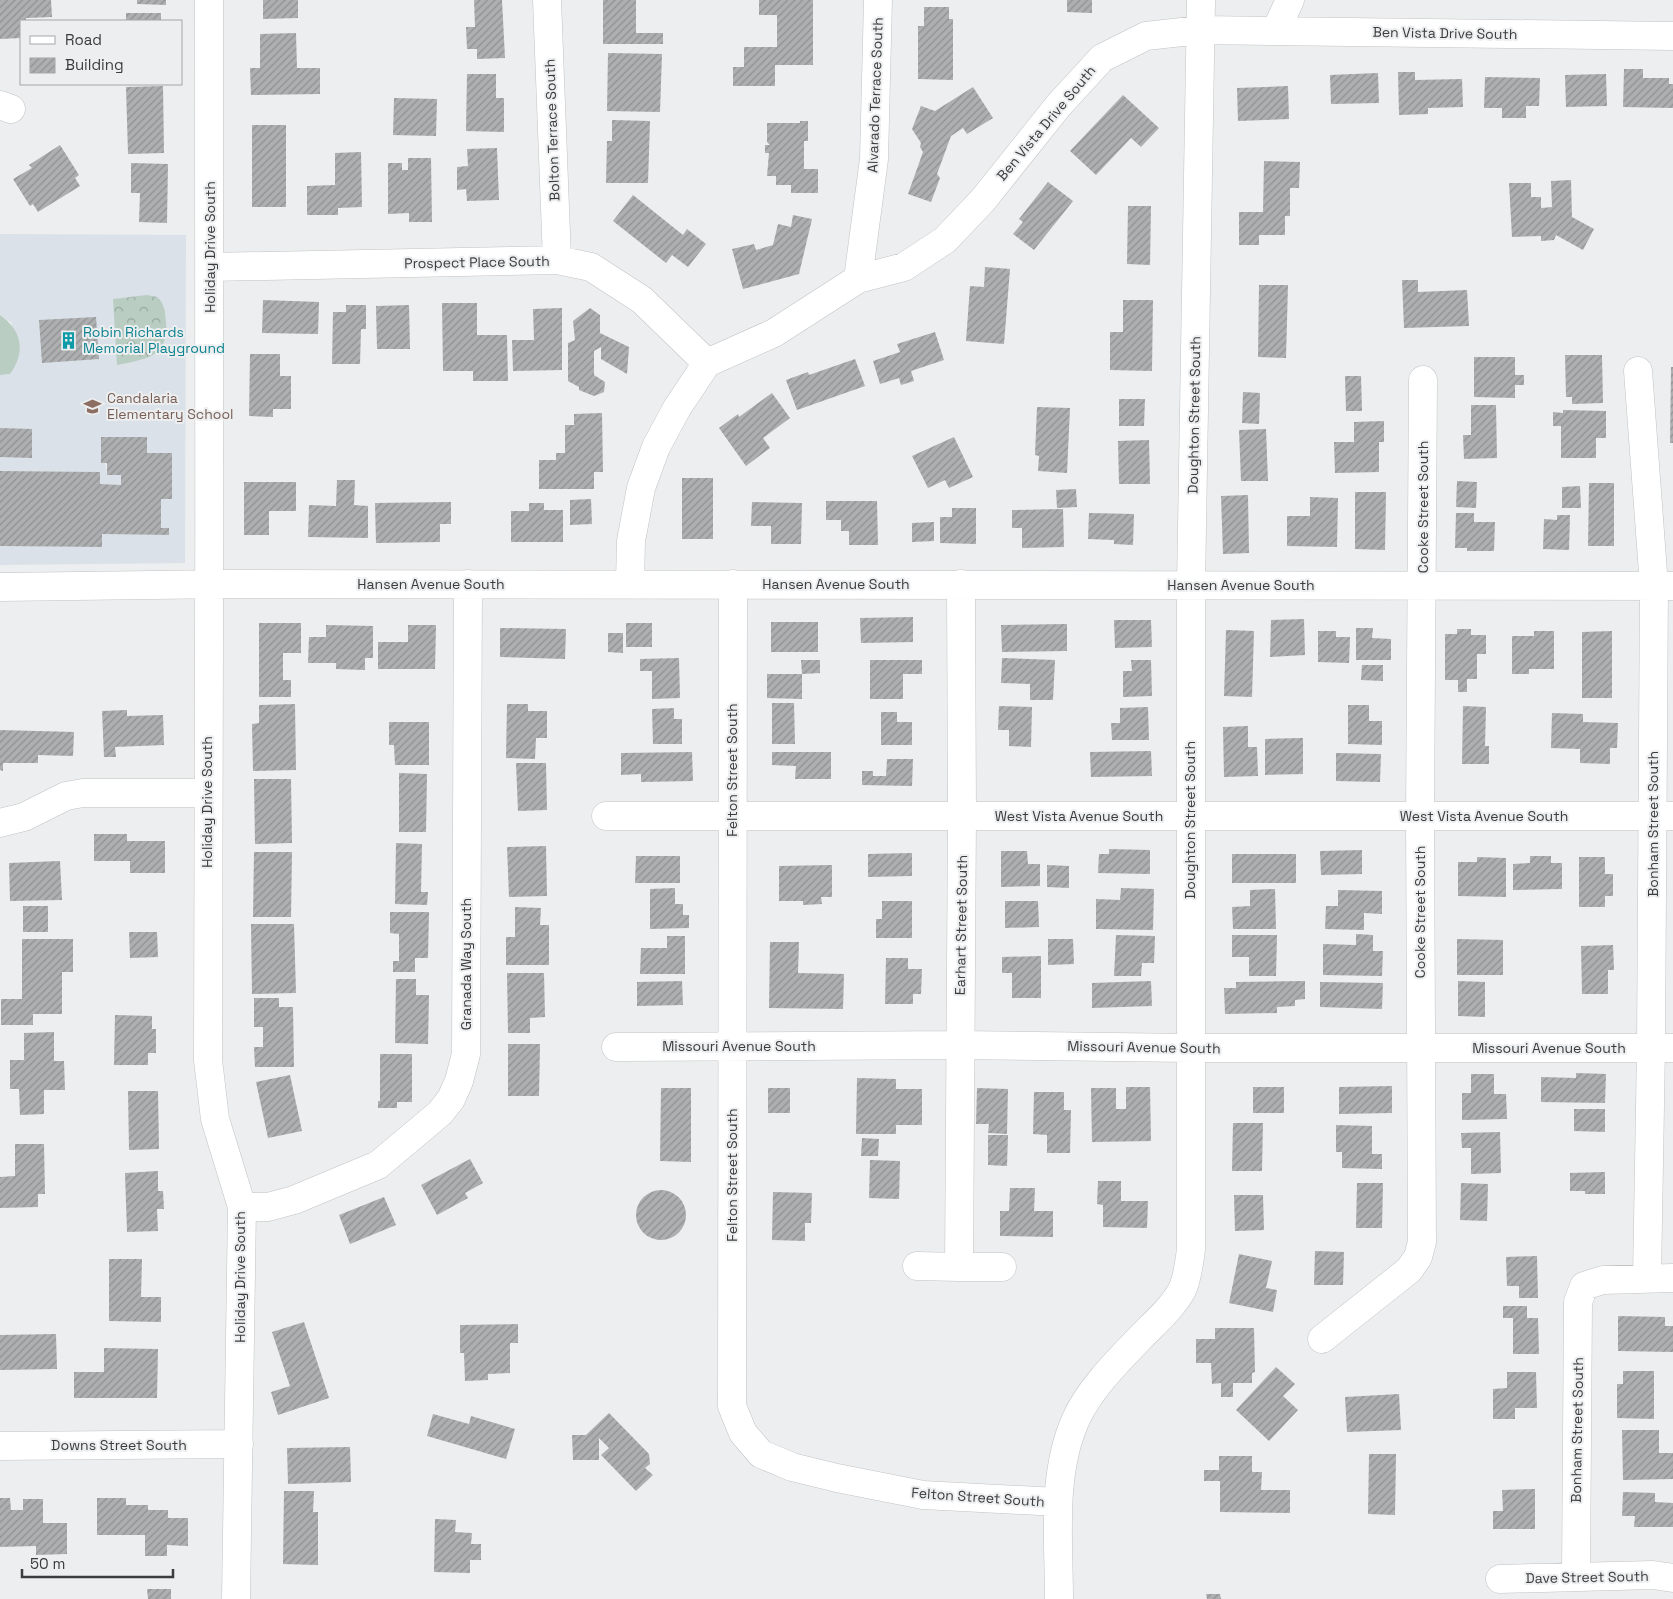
<svg xmlns="http://www.w3.org/2000/svg" width="1673" height="1599" viewBox="0 0 1673 1599" font-family="'Space Grotesk',sans-serif">
<style>
.built{fill:#dae1e8}
.grass{fill:#b9cdc2}
.forest{fill:url(#forest-crowns)}
.building{fill:url(#building-hatch)}
.lines{fill:none;stroke-linecap:round;stroke-linejoin:round}
.minor-casing{stroke:#c2c3c4;stroke-width:29}
.minor{stroke:#fff;stroke-width:28}
.labels{text-anchor:middle;dominant-baseline:central;stroke-width:4;stroke-linejoin:round;paint-order:stroke}
.street-label{font-size:14px;fill:#3b3c3d;stroke:#eceeef}
.culture-label{font-size:14px;fill:#0d838f;stroke:#eceeef;text-anchor:start}
.education-label{font-size:14px;fill:#785e54;stroke:#eceeef;text-anchor:start}
</style>
<defs>
<pattern id="forest-crowns" width="20" height="18" patternUnits="userSpaceOnUse" patternTransform="scale(1.25)"><rect width="20" height="18" fill="#b9cdc2"/><path d="M2 6a3 3 0 1 1 6 0M12 15a3 3 0 1 1 6 0" fill="none" stroke="#98a89f"/></pattern>
<pattern id="building-hatch" width="6" height="6" patternUnits="userSpaceOnUse" patternTransform="scale(1.25)"><rect width="6" height="6" fill="#aeafb1"/><path d="M-1 1l2-2M0 6l6-6M5 7l2-2" fill="none" stroke="#8f9091"/></pattern>
</defs>
<rect width="100%" height="100%" fill="#eceeef"/>
<path class="built" d="M0,234l186,1 -1,328 -185,2v-19l101,1 1,-13 67,1v-7h-8v-29h11v-45l-25,-1v-16h-46l6,38h14v10l-21,-1v-12l-100,-1v-96l11,-1 1,-51 -12,-8z"/>
<path class="grass" d="M0,315c22,15 26,37 10,59l-10,1z"/>
<path class="forest" d="M147,295l10,2c8,7 8,16 9,25 3,36 -21,37 -49,43l-4,-66z"/>
<path class="building" d="M0,0h51l1,17 -26,1v3h-5v17l-21,1z
M137,0h29v5l-29,-1z
M263,0h35v18l-35,1z
M474,0h28l3,58 -28,1v-10h-10l-1,-22h9z
M603,0h33v33h27v11h-60z
M759,0h54v65h-38v21h-42v-19h11v-20h33v-32h-18z
M1067,0h25v13l-25,-1z
M924,7h25v12h4v61l-35,-1v-53h6z
M126,13h35v8h-35z
M296,33l1,35h23v26l-69,1 -1,-27h10v-34z
M608,53l54,1 -2,58 -53,-1z
M1624,69h19v9h26v6h4v24l-50,-1z
M1398,72h17v8l47,-1 1,28 -35,1v6l-29,1z
M1378,73l1,30 -48,1 -1,-29z
M467,74h29v24h8v34l-38,-1z
M1606,74l1,32 -41,1 -1,-32z
M1485,77l55,1 -1,28h-13v12h-24v-10h-18z
M163,86l1,67 -36,1 -2,-67z
M1288,86l1,33 -51,2 -1,-33z
M973,87l20,31 -26,16 -4,-6 -12,8 -14,38 3,4 -9,24 -23,-8 15,-42 -3,-5 1,-4 -9,-14 9,-23 14,5z
M1123,95l36,33 -18,19 -10,-9 -35,37 -26,-24z
M394,98l43,1 -1,37 -43,-1z
M612,120l38,1 -2,62h-42l1,-42h5z
M800,121h8v20h-4v28h14v24h-27v-8h-15v-9h-9l2,-23h-4v-8h5l-3,-3v-19h33z
M252,125h34v82h-34z
M60,145l19,30 -4,3 5,8 -42,26 -5,-8 -3,2 -17,-27 19,-11 -3,-3z
M497,148l2,52 -32,1 -1,-12 -9,1v-23l11,-1 -1,-17z
M361,152l1,55 -24,1v7h-31v-29l28,-1v-32z
M408,158h23l1,64h-23v-9l-21,1v-51h14v7h6z
M1264,161l36,1 -1,26h-9v28h-5v19h-26v10h-20v-33h24z
M131,163l37,1 -1,59 -28,-1 1,-29h-9z
M1571,180l1,37 22,12 -11,21 -27,-15 -2,5 -13,1v-5l-29,1 -3,-54h22v14h10v11l11,-1 -1,-26z
M1048,182l25,19 -39,49 -21,-16 10,-12 -4,-3z
M633,195l50,40 4,-6 19,15 -18,23 -16,-12 -6,8 -53,-42z
M1128,206h23l-1,59 -23,-1z
M793,215l19,4 -13,55 -56,15 -11,-40 22,-5 2,6 17,-5 5,-21 13,3z
M985,267l25,2 -6,75 -38,-3 4,-55 14,1z
M1402,280h16v12l49,-2 2,36 -65,2z
M1259,285h29l-2,73 -28,-1z
M263,300l56,2 -1,32 -56,-1z
M1123,300h30l-1,71 -42,-1v-38h13z
M442,303h35v32h30l1,46h-35v-10h-30z
M346,305h20v24h-5l-1,35h-28l1,-52h13z
M409,305l1,44h-33l-1,-43z
M562,308v62l-49,1 -1,-31h22l-1,-31z
M590,308l10,7v18l29,14 -2,27 -26,-15v-12l-7,4v24l11,7 -1,10 -10,4 -15,-6v-3l-11,-6v-38l7,-3 -2,-19z
M96,317l3,42 -57,4 -3,-43z
M935,332l9,28 -33,11 3,10 -13,4 -2,-7 -19,6 -7,-23 27,-9 -3,-8z
M250,354h30v22h11v33h-18v8l-24,-1z
M1565,355h37l1,48 -31,1v-7h-6z
M1474,357h41v18h9v10h-9v13l-41,-1z
M855,359l10,27 -68,24 -11,-30 22,-8 1,3z
M1671,367h2v76h-3z
M1345,376h16l1,35h-16z
M1243,392l17,1 -1,31 -17,-1z
M772,393l18,25 -27,20 7,10 -24,18 -27,-38 19,-14 1,3z
M1119,399h26l-1,27h-25z
M1471,405h25l1,53 -33,1 -1,-24h8z
M1037,407l33,1 -3,65 -29,-2 1,-15 -4,-1z
M1563,410l43,1v27h-10v20h-35v-32h-8v-14l10,1z
M602,413l1,59h-9v17h-55v-29h17v-7h9v-28h9v-11z
M1384,421v21h-5v30l-44,1 -1,-31h20v-20z
M0,428l32,1v29l-32,-1z
M1266,429l2,52h-27l-2,-51z
M101,437h46v16h25v46h-11v29h8v7l-67,-1v13l-102,-1v-75l100,1v12l21,1v-10h-14v-12h-6z
M954,437l19,40 -24,11 -4,-8 -17,8 -16,-32z
M1149,440l1,44h-31l-1,-43z
M682,478h31v61h-31z
M337,480h18l-1,25 14,1v32l-60,-1 1,-32 27,1z
M1457,481l20,1 -1,26 -20,-1z
M244,482h52v29h-27v24h-25z
M1589,483h25v63h-26z
M1580,486l1,22h-19v-21z
M1076,489l1,18 -20,1 -1,-18z
M1355,492h31l-1,58 -30,-1z
M1248,495l1,58 -26,1 -2,-58z
M1310,497l28,1 -1,49 -50,-1v-30h23z
M591,499l1,25 -22,1v-25z
M826,501h51l1,44h-29v-14h-8v-11h-15z
M451,502v22h-11v18l-64,1 -1,-40z
M752,502l50,1 -1,41h-30v-18h-20z
M529,503h15v7h19v32h-52v-31h18z
M952,508h24v36l-36,-1v-26h12z
M1063,509l1,38 -42,1v-20h-10v-18z
M1089,513l45,1 -1,31 -19,-1v-4l-26,-1z
M1456,513h18v9h21l-1,29h-27v-3h-12z
M1557,515h13l-1,35 -26,-1 1,-30 13,1z
M934,522v19l-22,1v-19z
M913,617v25l-52,1 -1,-25z
M1304,619l1,36 -35,2 1,-37z
M1114,620h37l1,27 -37,1z
M771,622h47v30h-47z
M259,623h42v30h-18v27h8v17h-32z
M626,623h26v24h-26z
M1067,624v27l-65,1 -1,-27z
M326,625l47,1v32h-8v12l-29,-1v-6h-28l1,-26h17z
M408,625h28l-1,44h-57v-27h30z
M500,628l66,1 -1,30 -65,-2z
M1356,628h17l-1,10 19,1v21h-35z
M1457,629h14v6h15v19h-9v25h-10v13h-9v-12h-13v-46h12z
M1226,630l28,1 -2,66 -28,-1z
M1318,631h18v6h14l-1,26 -31,-1z
M1534,631h20v38h-25v5h-17v-38h22z
M1612,631v67h-30v-66z
M608,633h15v20l-15,-1z
M679,658l1,40 -28,1v-28h-12v-12z
M1002,658l53,2 -2,40h-23v-16l-29,-1z
M801,660h19v13l-18,1z
M870,660h52v14h-19v25h-33z
M1131,660h20l1,36 -29,1v-26h9z
M1362,665h21v16l-22,-1z
M767,674h35v25l-35,-1z
M772,703h22l1,41h-23z
M295,704l1,66 -43,1 -1,-47 7,-1v-18z
M507,704h21v7h19v27h-11l-1,21 -29,-1z
M1348,705h21v16h13v24l-34,-1z
M999,706l33,1 -1,40 -22,-1v-16h-11z
M1463,706l23,1 -1,39h4v18h-27z
M1148,707l1,33h-37l-1,-17h9v-15z
M674,708v11h8v25h-29l-1,-35z
M127,710v6l36,-1 1,30 -49,2 1,10h-12l-2,-46z
M881,712h16v10h15v23h-31z
M1552,713l31,1v8l35,1 -1,25h-7v16l-30,-1v-14l-29,-1z
M389,722h40v43h-34l-1,-20h-5z
M1248,726v21h9l1,29 -34,1 -1,-50z
M0,730l74,2 -1,24 -35,-1v8h-35v8l-3,-1z
M1303,738v36l-38,1v-36z
M1151,751l1,25 -61,1 -1,-25z
M692,752l1,29 -52,1v-8l-20,1v-22z
M772,752h59v27h-36l1,-13 -24,-1z
M1336,753l45,1 -1,28 -44,-1z
M887,759h26l-1,27 -50,-1v-14h11v5h13z
M516,763h30l1,47 -29,1z
M399,773l28,1 -1,58h-27z
M254,779h37l1,64 -37,1z
M94,834h33v7h38v32h-35v-12h-36z
M396,843l26,1 -1,48h7l-1,13 -32,-1z
M546,846l1,50 -38,1 -2,-50z
M1109,849l41,1v24l-52,-1 1,-19h10z
M1362,850v24l-41,1 -1,-24z
M1001,851h26l1,13h12v22l-39,1z
M254,852h38l-1,65h-38z
M912,853v23l-44,1v-23z
M1232,854h64v29h-64z
M636,856h44v27h-45z
M1530,856h21v7h11v26l-49,1v-26l17,-1z
M1477,857l29,1v39l-48,-1v-34h19z
M1579,857h26v17h8v22h-8v11h-26z
M60,861l2,39 -52,1 -1,-38z
M832,865v32h-11l1,7 -19,1v-4h-24v-35z
M1047,865l22,1v22l-22,-1z
M675,888v16h8v11h6v13l-39,1v-40z
M1121,888l33,1 -1,41 -57,-1v-30l24,1z
M1275,889l1,40h-43l-1,-22 18,-1v-16z
M1338,890l44,1v23l-18,-1v17l-39,-1 1,-23h12z
M882,901h30v37h-36v-19h6z
M1005,901h33l1,26 -34,1z
M23,906h25v26h-25z
M515,907l26,1 -1,17h9v40h-43v-28h9z
M390,912h39l-1,46h-13v14h-22v-11h6v-27l-9,-1z
M251,924h43l2,69 -44,1z
M129,932h28l1,25 -28,1z
M1356,934l17,1v16h10l-1,25 -59,-1v-31l33,1z
M1116,935l39,1 -1,27h-12l-1,13h-27z
M1232,935h45l-1,41h-27v-19h-17z
M667,936h18v38h-45l1,-26h26z
M22,939h51v33h-11v42h-29v11h-32v-26h21z
M1048,939h25l1,25 -26,1z
M1457,939l46,1v35h-46z
M770,942h29l-1,31 46,1 -1,35 -74,-1z
M1613,945l1,25h-6v24h-26l-1,-48z
M1041,956v42h-29v-25h-10v-16z
M886,958h22v11h14l-1,25h-8v10h-28z
M507,973h37l1,44 -15,1v15h-22z
M396,979h20v16h13l-1,49 -33,-1z
M682,981l1,24 -46,1v-24z
M1151,981l1,25 -60,2v-25z
M1305,981v18l-10,1v6l-18,1v6l-52,1 -1,-26h12v-6z
M1458,981l27,1v35l-27,-1z
M1320,982l63,1 -1,26 -62,-2z
M254,998h25v9h14l1,60h-39l-1,-20h9v-20h-9z
M115,1015l37,1v13h4v24h-8v12h-34z
M54,1032v29h10l1,29h-21v24l-24,1 -1,-26h-9v-29h14v-27z
M508,1044h32l-1,52h-31z
M380,1054h32v48h-15v6h-19v-7h2z
M1576,1073l30,1 -1,29 -64,-1v-25l35,1z
M1471,1074h23v20h12l1,25 -45,1v-27h9z
M290,1075l12,56 -34,7 -12,-56z
M857,1078l39,1v10h26v36h-26v9h-40z
M1392,1086v27l-53,1v-27z
M1126,1087h24l1,54 -59,1 -1,-54h25v21h10z
M1253,1087h31v26h-31z
M661,1088h30v74l-31,-1z
M768,1088h22v25h-22z
M977,1088l31,1 -1,45 -19,-1 1,-9h-13z
M128,1091h30l1,58 -30,1z
M1034,1092h30v18h7l-1,43h-23v-18l-14,-1z
M1574,1109h31v23l-31,-1z
M1233,1123h30l-1,48h-30z
M1336,1125l36,1v28h10v15l-40,-1v-16h-6z
M1500,1132l1,41 -30,1v-26h-9l-1,-15z
M988,1135h20l-1,31 -19,-1z
M862,1138l17,1 -1,17h-17z
M15,1144h29l1,50h-7v13l-38,1v-31l15,-1z
M470,1159l13,24 -18,10 3,5 -31,17 -16,-30z
M870,1160l30,1 -1,38 -30,-1z
M158,1171v20h5l1,18h-7l1,22 -31,1 -2,-59z
M1605,1172v22h-20v-3h-15v-18z
M1098,1181h23v20h27l-1,27 -44,-1v-22l-6,-1z
M1357,1183h26l-1,45h-26z
M1461,1183l27,1 -1,37 -27,-1z
M1010,1188h25l-1,23h19v26l-53,-1v-25h9z
M636 1215a25 25 0 1 1 50 0a25 25 0 1 1-50 0Z
M773,1192l39,1 -1,30h-6v18l-33,-1z
M1234,1195h29l1,35 -29,1z
M384,1197l12,28 -46,19 -11,-29z
M1315,1251l29,1 -1,33h-29z
M1239,1254l33,7 -6,27 11,2 -4,22 -44,-9z
M1537,1256l1,42h-19v-12h-12l-1,-29z
M109,1259h33l-1,38h20v25l-52,-1z
M1503,1306h24v12h11l1,36h-26v-36h-10z
M1618,1316l47,1v9h8v26l-55,-1z
M304,1322l25,76 -51,17 -7,-23 19,-6 -18,-54z
M518,1324v19h-8v30l-22,1v6l-23,1 -1,-28h-4v-28z
M1215,1328h39l1,44 -3,1v10h-19v14h-12v-14l-9,1 -1,-21h-15v-24h19z
M56,1334l1,35 -57,1v-35z
M104,1348l54,1 -1,49h-83v-26h30z
M1276,1367l19,17 -12,12 15,14 -29,31 -33,-31z
M1623,1371h31v48l-37,-1v-34h6z
M1507,1372h29l1,36h-22v11h-22v-30l14,-1z
M1399,1394l2,36 -54,2 -2,-35z
M609,1413l40,41 1,10 -5,4 8,7 -17,16 -35,-36 8,-7 -10,-10v22h-26l-1,-25h14z
M433,1414l36,10 2,-8 44,13 -9,30 -79,-23z
M1622,1430h37v23h14v26l-50,1z
M350,1447l1,35 -63,2 -1,-36z
M1369,1454h27l-1,61 -27,-1z
M1219,1456h33v16h10l-1,18h29v23l-70,-1v-31h-16v-11h15z
M1535,1489v40h-42v-18h10l-1,-21z
M284,1491h30l-1,21h5v53l-35,-1z
M1623,1492l32,1v9l18,1v24h-39l1,-11h-13z
M0,1498h10l1,12h12v-11h20v24h24v31l-31,1v-9l-36,1z
M97,1498h29v7h22v5h20v8h20v28l-21,-1v11h-22v-21h-48z
M435,1519l21,1 -1,12 17,1 -1,11h10v16h-11v13l-36,-1z
M147,1589h24v10h-23z
M1206,1594h14l1,5h-14z"/>
<g class="lines">
<defs>
<path id="minor" d="M209,0c2,353 -1,707 -1,1060l7,59 27,88 -6,392
M547,0l10,260
M1276,30l14,-30
M0,105l11,4
M211,267l346,-7 34,7 51,33 65,63
M858,279l16,-120 4,-159
M1638,371l16,215 -3,462 -4,230
M630,583l1,-42 10,-53 15,-41 21,-39 30,-45 67,-30 84,-54 46,-12 41,-27 38,-40 75,-94 44,-48 44,-22 54,-6 473,6
M733,584l-1,822 11,27 18,21 31,13 45,11 86,17 135,7
M961,584l1,232 -3,451h43
M0,587l229,-3 1444,2
M606,816h1067
M0,823l24,-6 42,-21 17,-3h124
M616,1047l344,-2 231,3h482
M242,1207h26l26,-7 84,-35 62,-52 11,-14 8,-18 7,-27 2,-470
M917,1266l42,1
M1322,1339l87,-69 9,-13 4,-15 -2,-426 3,-436
M0,1446l239,-2
M1576,1575l2,-273 6,-16 19,-6 70,-2
M1500,1579l153,-4 20,3
M1059,1599c0,-59 -8,-125 17,-180 14,-31 43,-59 66,-83 14,-14 30,-28 40,-46 6,-13 7,-27 9,-41v-664l10,-585"/>
</defs>
<use href="#minor" class="minor-casing"/>
<use href="#minor" class="minor"/>
</g>
<defs>
<symbol id="building-bare" viewBox="-9 -9 18 18"><path d="M-4-6H4V6H1V3H-1V6H-4ZM-2.5-4.3h1.7v1.8h-1.7ZM.8-4.3h1.7v1.8H.8ZM-2.5-1h1.7V.8h-1.7ZM.8-1h1.7V.8H.8Z" fill="#0f9aa8" stroke="#eceeef" stroke-width="2.5" paint-order="stroke"/></symbol>
<symbol id="school-bare" viewBox="-9 -9 18 18"><path d="M0-5L7-2L0 1L-7-2ZM-4 1L0 2.5L4 1V4Q0 6-4 4Z" fill="#8d6e63" stroke="#eceeef" stroke-width="2.5" paint-order="stroke"/></symbol>
</defs>
<g fill-rule="evenodd">
<use href="#building-bare" x="56" y="328" width="25" height="25"/>
<use href="#school-bare" x="80" y="394" width="25" height="25"/>
</g>
<g class="labels">
<g class="street-label">
<text transform="translate(1445 33) rotate(1)">Ben Vista Drive South</text>
<text transform="translate(875 95) rotate(-88)">Alvarado Terrace South</text>
<text transform="translate(1046 123) rotate(-50)">Ben Vista Drive South</text>
<text transform="translate(552 130) rotate(-92)">Bolton Terrace South</text>
<text transform="translate(210 247) rotate(-90)">Holiday Drive South</text>
<text transform="translate(477 262) rotate(-1)">Prospect Place South</text>
<text transform="translate(1194 415) rotate(-89)">Doughton Street South</text>
<text transform="translate(1423 507) rotate(-90)">Cooke Street South</text>
<text x="431" y="584">Hansen Avenue South</text>
<text x="836" y="584">Hansen Avenue South</text>
<text x="1241" y="585">Hansen Avenue South</text>
<text transform="translate(732 770) rotate(-90)">Felton Street South</text>
<text transform="translate(207 802) rotate(-90)">Holiday Drive South</text>
<text x="1079" y="816">West Vista Avenue South</text>
<text x="1484" y="816">West Vista Avenue South</text>
<text transform="translate(1190 820) rotate(-90)">Doughton Street South</text>
<text transform="translate(1653 824) rotate(-90)">Bonham Street South</text>
<text transform="translate(1420 912) rotate(-90)">Cooke Street South</text>
<text transform="translate(961 925) rotate(-89)">Earhart Street South</text>
<text transform="translate(466 964) rotate(-90)">Granada Way South</text>
<text x="739" y="1046">Missouri Avenue South</text>
<text transform="translate(1144 1047) rotate(1)">Missouri Avenue South</text>
<text x="1549" y="1048">Missouri Avenue South</text>
<text transform="translate(732 1175) rotate(-90)">Felton Street South</text>
<text transform="translate(240 1277) rotate(-90)">Holiday Drive South</text>
<text transform="translate(1577 1430) rotate(-89)">Bonham Street South</text>
<text x="119" y="1445">Downs Street South</text>
<text transform="translate(978 1497) rotate(4)">Felton Street South</text>
<text transform="translate(1587 1577) rotate(-1)">Dave Street South</text>
</g>
<g class="culture-label">
<text x="83" y="332">Robin Richards<tspan x="83" dy="16">Memorial Playground</tspan></text>
</g>
<g class="education-label">
<text x="107" y="398">Candalaria<tspan x="107" dy="16">Elementary School</tspan></text>
</g>
</g>
<rect x="20" y="20" width="162" height="65" fill="#eceeef" stroke="#a5a7a8"/>
<rect x="30" y="36" width="25" height="8" fill="#ffffff" stroke="#a5a7a8"/>
<text x="65" y="45" font-size="15" fill="#3b3c3d">Road</text>
<rect x="30" y="58" width="25" height="15" fill="url(#building-hatch)" stroke="#a5a7a8"/>
<text x="65" y="70" font-size="15" fill="#3b3c3d">Building</text>
<path d="M22 1569v8h151v-8" fill="none" stroke="#3b3c3d" stroke-width="2.5"/>
<text x="30" y="1569" font-size="15" fill="#3b3c3d" stroke="#eceeef" stroke-width="4" paint-order="stroke">50 m</text>
</svg>
